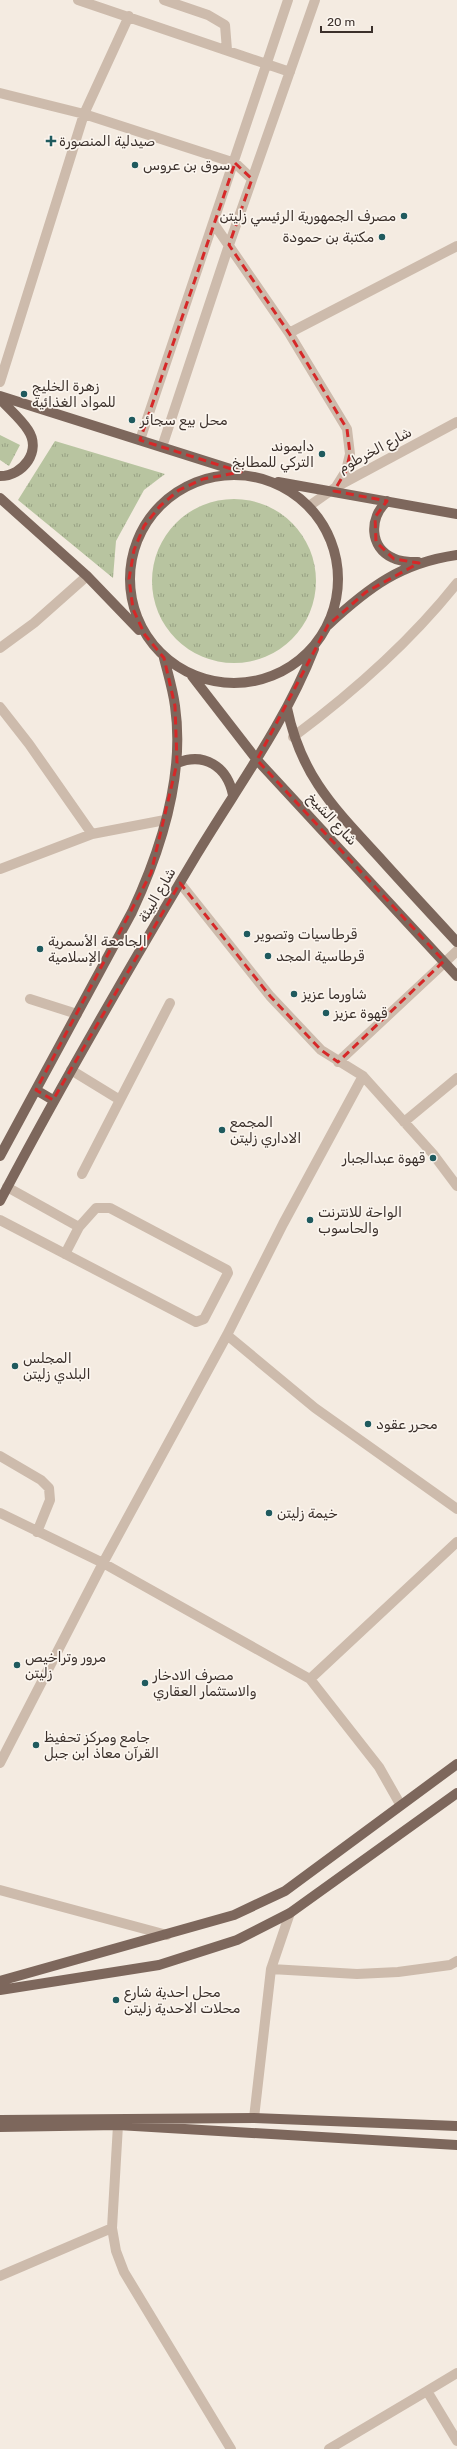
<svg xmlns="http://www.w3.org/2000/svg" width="457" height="2449" viewBox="0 0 457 2449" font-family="Rubik,Vazirmatn,sans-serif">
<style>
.grass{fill:url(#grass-tufts)}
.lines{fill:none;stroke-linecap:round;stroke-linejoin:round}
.minor{stroke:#cdbbac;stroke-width:10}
.major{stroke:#7d675c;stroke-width:10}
.marked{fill:none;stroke:#d62828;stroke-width:3;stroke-dasharray:8 5;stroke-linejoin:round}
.poi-dot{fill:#1f5a5e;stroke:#fbf5ee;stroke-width:1.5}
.labels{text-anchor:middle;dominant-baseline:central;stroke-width:3.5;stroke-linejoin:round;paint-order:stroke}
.poi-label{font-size:14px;fill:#3b302b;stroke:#fbf5ee;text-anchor:start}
.street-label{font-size:14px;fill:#3b302b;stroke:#fbf5ee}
</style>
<defs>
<pattern id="grass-tufts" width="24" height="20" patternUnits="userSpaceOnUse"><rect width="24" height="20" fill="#b8c4a0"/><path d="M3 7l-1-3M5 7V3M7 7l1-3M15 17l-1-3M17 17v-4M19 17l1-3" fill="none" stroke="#97a083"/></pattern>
</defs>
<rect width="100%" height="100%" fill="#f4ebe1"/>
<path class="grass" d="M0,435l20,10 -11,21 -9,-6z
M55,441l110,33 -21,16 -28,51 -3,37 -95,-78z
M152 581a82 82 0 1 1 164 0a82 82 0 1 1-164 0Z"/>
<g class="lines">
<path class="minor" d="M78,0l212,72
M164,0l44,15 17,10 2,25
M0,93l84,21 151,49 17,16
M214,224l75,109 58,96 3,25 -4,17 -10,16
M289,333l168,-87
M0,382l84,-268 45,-98
M140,440l148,-440
M162,447l67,-202 86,-245
M309,506l27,-19 121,-65
M0,648l34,-25 53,-47
M0,707l29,37 63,90
M293,737c59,-44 118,-96 164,-154
M0,869l92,-35 73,-14
M180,883l90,113 51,54 42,26 70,78 24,32
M30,999l47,15
M338,1062l119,-111
M71,1070l49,30 50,-97
M404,1122l53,-44
M82,1174l38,-74
M7,1187l72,40
M0,1220l196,102 8,-3 24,-46 -1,-3 -117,-62h-14l-17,19 -14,27
M227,1335l88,73 142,101
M0,1456l41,24 8,8 1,12 -13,32
M0,1513l103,50 207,116 69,88 21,37
M310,1679l147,-137
M0,1763l103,-200 124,-228 56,-111 80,-148
M0,1890l167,45
M271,1969l86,5 41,-2 52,-7 7,-4
M254,2118l17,-149 19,-56
M118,2125l-6,103 4,23 8,21 107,177
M0,2276l112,-48
M427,2391l30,-18
M329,2449l98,-58 30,50"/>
<path class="major" d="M0,396l240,76
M0,399c9,10 21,20 28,31 14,21 -5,46 -28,46
M130 579a104 104 0 1 1 208 0a104 104 0 1 1-208 0Z
M278,482l179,32
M0,498l87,78 52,54
M387,501c-18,17 -18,46 6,57 7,4 17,4 25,4
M328,625c41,-38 73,-62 129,-70
M192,676l65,84 200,216
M287,708c14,68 47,100 92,149 26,29 52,57 78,85
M177,763c27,-11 50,3 56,32
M36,1090l17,10
M0,1156l132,-244c29,-62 53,-136 43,-206 -2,-16 -7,-32 -11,-48
M0,1201c62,-118 129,-233 197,-347 41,-68 88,-131 117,-205
M0,1981l234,-66 51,-24 172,-127
M0,1990l159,-25 78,-25 53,-27 167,-120
M0,2120l254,-2 203,8
M0,2127l118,-2 339,20"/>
</g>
<path class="marked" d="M235,163l17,16 -23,66 60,88 58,96 3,25 -4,17 -12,20 53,10 -12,16 1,25 18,17 25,4 -53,29 -38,33 -71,135 187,201 -106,101 -17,-12 -51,-54 -90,-113 -127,217 -17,-10 115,-217 26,-110 -2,-57 -11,-48 -19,-23 -12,-26 -4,-30 5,-29 10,-24 16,-20 19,-16 24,-11 38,-7 -101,-32z"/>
<g class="poi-dot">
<path d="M49 135h4v4h4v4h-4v4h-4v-4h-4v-4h4z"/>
<circle cx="135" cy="165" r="4"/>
<circle cx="404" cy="216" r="4"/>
<circle cx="382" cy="237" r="4"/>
<circle cx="24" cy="394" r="4"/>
<circle cx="132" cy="420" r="4"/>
<circle cx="322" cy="454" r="4"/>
<circle cx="247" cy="934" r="4"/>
<circle cx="40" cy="949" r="4"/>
<circle cx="268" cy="956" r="4"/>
<circle cx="294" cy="994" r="4"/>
<circle cx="326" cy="1013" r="4"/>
<circle cx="222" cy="1130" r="4"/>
<circle cx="433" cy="1158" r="4"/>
<circle cx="310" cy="1220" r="4"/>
<circle cx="15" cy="1366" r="4"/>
<circle cx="368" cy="1424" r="4"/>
<circle cx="269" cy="1513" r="4"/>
<circle cx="17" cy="1665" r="4"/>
<circle cx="145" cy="1683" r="4"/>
<circle cx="36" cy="1745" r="4"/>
<circle cx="116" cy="2000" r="4"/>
</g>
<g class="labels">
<g class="poi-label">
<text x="59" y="141">صيدلية المنصورة</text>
<text x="143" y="165">سوق بن عروس</text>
<text x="396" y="216" text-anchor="end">مصرف الجمهورية الرئيسي زليتن</text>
<text x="374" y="237" text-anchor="end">مكتبة بن حمودة</text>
<text x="32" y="386">زهرة الخليج<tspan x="32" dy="16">للمواد الغذائية</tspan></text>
<text x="140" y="420">محل بيع سجائر</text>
<text x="314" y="446" text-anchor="end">دايموند<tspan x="314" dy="16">التركي للمطابخ</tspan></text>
<text x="255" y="934">قرطاسيات وتصوير</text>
<text x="48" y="941">الجامعة الأسمرية<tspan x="48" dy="16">الإسلامية</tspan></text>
<text x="276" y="956">قرطاسية المجد</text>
<text x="302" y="994">شاورما عزيز</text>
<text x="334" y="1013">قهوة عزيز</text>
<text x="230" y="1122">المجمع<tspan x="230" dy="16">الاداري زليتن</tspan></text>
<text x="425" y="1158" text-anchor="end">قهوة عبدالجبار</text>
<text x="318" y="1212">الواحة للانترنت<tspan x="318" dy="16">والحاسوب</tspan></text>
<text x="23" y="1358">المجلس<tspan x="23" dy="16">البلدي زليتن</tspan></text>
<text x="376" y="1424">محرر عقود</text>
<text x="277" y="1513">خيمة زليتن</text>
<text x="25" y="1657">مرور وتراخيص<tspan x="25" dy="16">زليتن</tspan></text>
<text x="153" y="1675">مصرف اﻻدخار<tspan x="153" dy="16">واﻻستثمار العقاري</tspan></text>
<text x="44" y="1737">جامع ومركز تحفيظ<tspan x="44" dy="16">القرآن معاذ ابن جبل</tspan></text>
<text x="124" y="1992">محل احدية شارع<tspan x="124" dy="16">محلات الاحدية زليتن</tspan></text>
</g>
<g class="street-label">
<text transform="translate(375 450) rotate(-28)">شارع الخرطوم</text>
<text transform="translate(332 819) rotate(47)">شارع الشيخ</text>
<text transform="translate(157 895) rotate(-60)">شارع البيئة</text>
</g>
</g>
<path d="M321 26v6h51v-6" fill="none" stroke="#3b302b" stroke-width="2"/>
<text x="327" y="26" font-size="12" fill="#3b302b" stroke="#fbf5ee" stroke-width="3" paint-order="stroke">20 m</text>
</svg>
